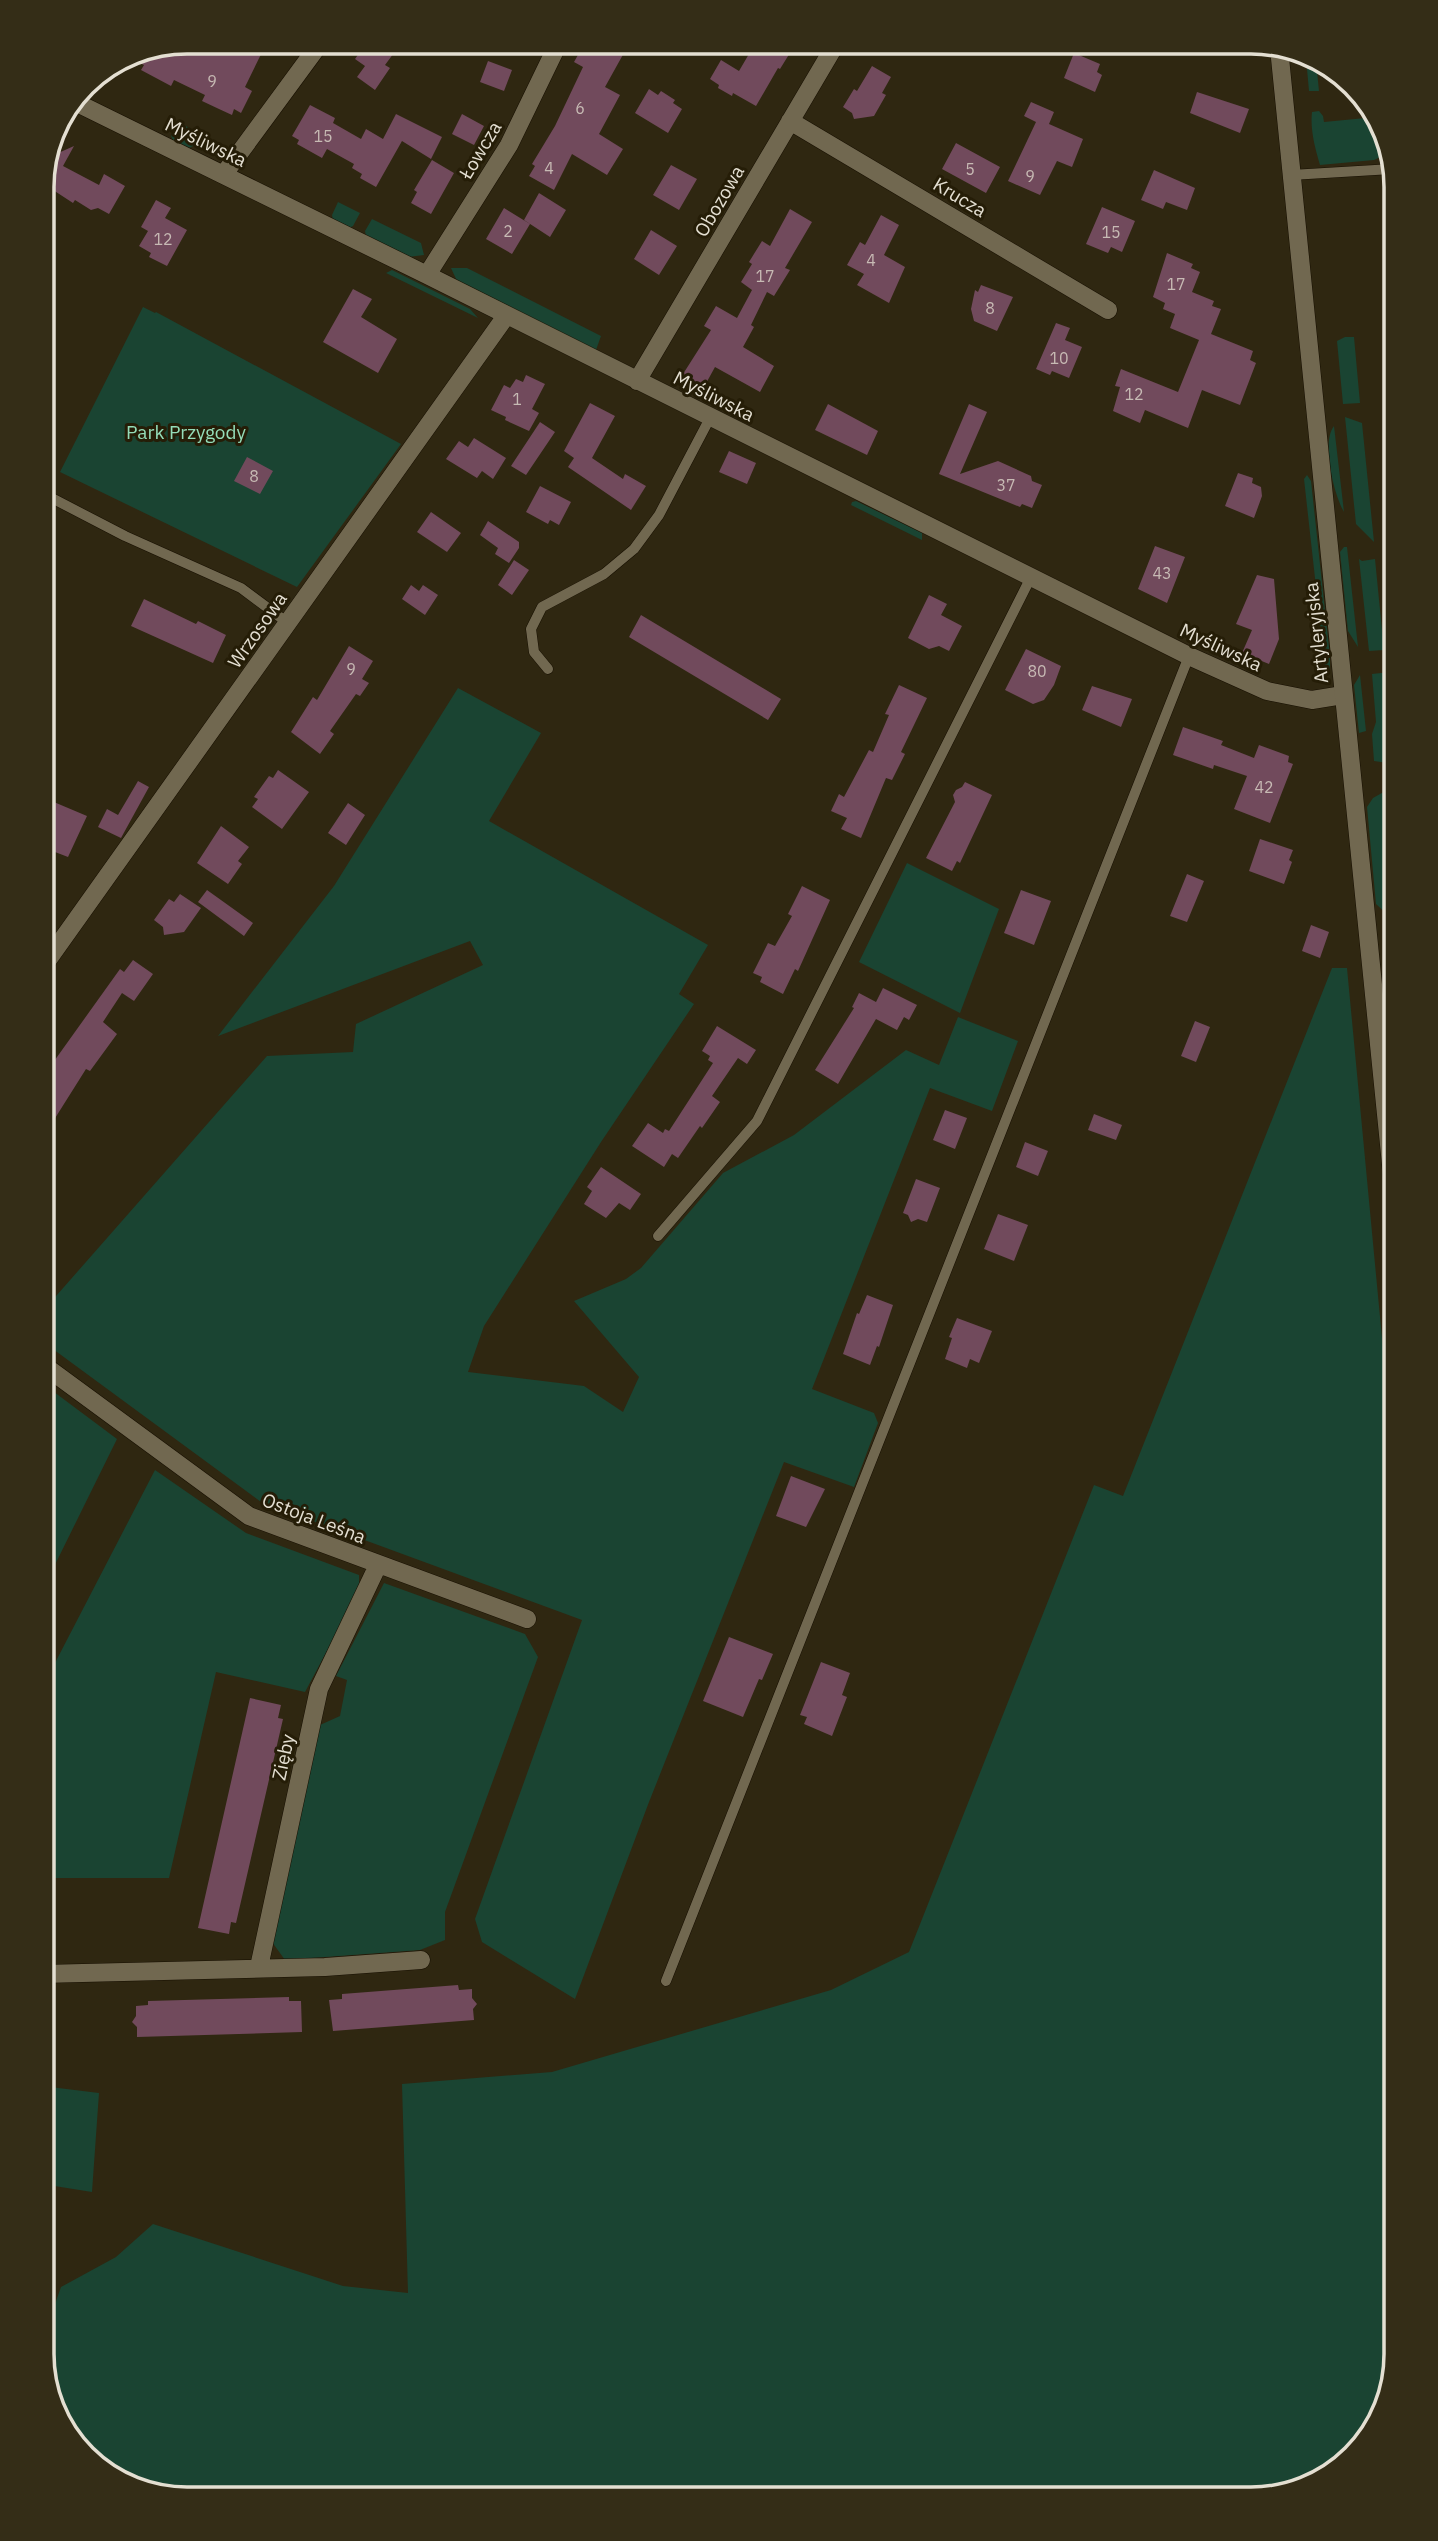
<svg xmlns="http://www.w3.org/2000/svg" width="1438" height="2541" viewBox="0 0 1438 2541" font-family="'IBM Plex Sans',sans-serif">
<style>
.green{fill:#1a4432}
.building{fill:#714a5c}
.lines{fill:none;stroke-linecap:round;stroke-linejoin:round}
.lane-casing{stroke:#170f00;stroke-width:11}
.street-casing{stroke:#170f00;stroke-width:19}
.secondary-casing{stroke:#170f00;stroke-width:19}
.lane{stroke:#716850;stroke-width:10}
.street{stroke:#716850;stroke-width:18}
.secondary{stroke:#716850;stroke-width:18}
.labels{text-anchor:middle;dominant-baseline:central;stroke-width:6;stroke-linejoin:round;paint-order:stroke}
.number-label{font-size:16px;fill:#c7bab4}
.street-label{font-size:19px;fill:#e4dfd2;stroke:#251d07}
.park-label{font-size:19px;fill:#94ddb9;stroke:#251d07}
.rim{fill:none;stroke:#e4dfd2;stroke-width:3.5}
</style>
<rect width="100%" height="100%" fill="#2f2711"/>
<path class="green" d="M1306,58l10,3 3,30h-10z
M1319,111l4,5 1,6 52,-5 5,6 6,31 -13,6 -54,5c-5,-17 -10,-35 -8,-53z
M178,122l21,11 -6,13 -4,2 -16,-8 -2,-4z
M338,202l22,11 -7,13 -4,2 -16,-8 -1,-5z
M372,219l49,24 3,12 -16,2 -42,-21 -1,-5z
M451,268h16l134,68 -5,14 -139,-69z
M392,270l78,39 8,9 -92,-45z
M143,307l12,6 1,-1 245,132 -104,143 -237,-115z
M1345,337h9l6,66 -17,1 -6,-63z
M1345,417l17,6 12,119 -18,-18z
M1334,426l10,86c-10,-17 -23,-70 -10,-86z
M1307,475l4,6 19,176v11l-4,9 -22,-198z
M856,501l66,32v7l-71,-35 1,-3z
M1344,547h3l11,100 -10,-16 -8,-79z
M1359,559l3,2 13,-2 9,91 -15,1z
M1390,672l3,16h3l-1,76 -21,-3 -2,-27 4,-12 -4,-48z
M1360,675l6,56 -7,2 -5,-48z
M458,688l83,45 -52,88 219,124 -29,49 15,10 -93,138 -117,184 -16,46 116,14 39,26 16,-35 -65,-76 52,-22 15,-11 82,-95 71,-38 112,-85 33,15 19,-48 60,24 -26,70 -62,-23 -118,301 62,24 4,10 -24,64 -70,-25 -135,340 -74,197 -93,-57 -7,-23 107,-299 -321,-118 -219,-161v-29l225,-256 86,-4 3,-28 127,-59 -13,-24 -252,95 116,-150z
M1396,785v131h-7l-13,-12 -9,-97 6,-9z
M907,863l92,46 -39,104 -101,-51z
M1332,968h15l49,518v868l-24,80 -57,50 -64,15h-1073l-72,-25 -49,-56 -15,-64v-13l19,-54 55,-30 37,-33 190,62 65,7 -6,-209 150,-12 279,-82 78,-38 185,-467 29,11z
M42,1383l75,56 -75,152z
M155,1470l91,63 113,42v16l-54,101 -89,-20 -47,206h-127v-190z
M384,1583l141,51 13,23 -93,255v28l-25,10 -135,10 -13,-18 48,-217 20,-9 7,-36 -11,-4z
M42,2086l57,7 -7,99 -50,-8z"/>
<path class="building" d="M187,42h80l-22,45 7,4 -11,22 -7,-4 -2,6 -13,-6 -17,-8 3,-6 -31,-15 -3,6 -30,-16 3,-5 -18,-8 6,-4z
M367,42h35l-17,23 5,3 -15,22 -18,-13 8,-11 -10,-7z
M593,42h37l-25,45 15,8 -21,39 24,15 -16,26 -35,-21 -18,36 -25,-14 6,-10 -3,-2 23,-38 28,-59 -9,-5 9,-16 6,3z
M756,42h27l10,6 -13,21 -2,-1 -22,38 -23,-13 -1,3 -14,-8 1,-3 -9,-6 11,-19 18,11z
M1074,53l26,11 -3,8 5,3 -7,17 -31,-14z
M488,61l24,9 -8,21 -24,-9z
M872,66l19,11 -9,16 4,2 -12,21 -20,3 -2,-6 -9,-6 11,-18 3,2z
M649,89l9,6 3,-4 14,9 -2,3 9,6 -14,24 -33,-20z
M1197,92l52,17 -9,24 -50,-20z
M1031,102l23,10 -5,12 34,15 -11,28 -15,-6 -17,34 -32,-14 28,-59 -12,-6z
M310,105l25,13 -2,5 28,16 5,-10 17,10 13,-25 46,23 -11,22 -29,-18 -26,46 -16,-9 2,-4 -10,-6 2,-4 -27,-15 -5,9 -25,-14 2,-4 -7,-4z
M462,114l22,12 -10,19 -22,-11z
M956,143l44,24 -14,26 -44,-24z
M74,146l-11,20 36,19 5,-11 21,12 -16,28 -11,-6 -7,2 -16,-10 -2,3 -23,-15 -8,13v-23l5,-20z
M432,160l22,13 -23,41 -20,-11 6,-11 -3,-2z
M671,165l26,14 -18,31 -26,-15z
M1154,170l41,18 -8,22 -21,-8 -3,7 -22,-9z
M539,193l27,17 -16,27 -26,-17z
M156,200l15,8 -6,10 22,12 -20,36 -18,-9 2,-4 -12,-7 9,-15 -7,-4z
M1102,207l33,14 -13,31 -11,-5 -3,6 -22,-9z
M504,208l26,16 -18,30 -26,-15z
M790,209l22,13 -27,46 5,2 -16,26 -7,-4 -16,33 3,2 -11,20 31,19 -14,26 -45,-25 -11,20 -21,-13 28,-44 -7,-4 12,-20 21,12 15,-28 -11,-8 11,-18 -3,-2 13,-21 8,5z
M881,215l18,10 -15,30 21,12 -16,36 -32,-18 7,-11 -17,-9 13,-23 5,3z
M651,230l26,16 -18,29 -25,-16z
M1167,253l26,11 -2,4 9,4 -8,20 22,9 -2,5 9,3 -10,25 42,17 -3,9 6,3 -16,42 -38,-15 -14,38 -43,-18 -5,13 -27,-12 7,-24 -5,-1 6,-17 57,23 21,-52 -29,-12 5,-14 -12,-5 2,-6 -12,-6z
M981,285l32,12 -16,34 -23,-10 -3,-12 4,-19 3,2z
M353,289l19,10 -11,18 36,22 -19,34 -55,-31z
M1056,323l14,5 -5,12 17,7 -13,31 -17,-7 -2,4 -14,-6z
M526,375l19,9 -13,25 7,4 -10,18 -24,-11 1,-3 -15,-7 13,-25 6,3 6,-9 7,3z
M590,403l25,13 -23,42 31,21 2,-5 21,12 -15,24 -63,-43 6,-9 -10,-7z
M828,404l50,27 -11,24 -52,-25z
M969,404l18,8 -27,62 38,-13 33,15 1,5 10,4 -10,23 -10,-4 -2,3 -81,-33z
M540,422l15,10 -29,43 -15,-9z
M474,438l32,20 -13,21 -11,-8 -5,7 -31,-19 13,-18 9,6z
M729,451l27,12 -9,21 -28,-12z
M247,457l26,14 -13,23 -26,-13z
M1238,473l15,5 -1,5 9,4 1,9 -8,22 -29,-12z
M540,486l31,16 -12,23 -9,-5 -2,4 -22,-12z
M431,512l30,21 -14,19 -30,-20z
M488,521l31,21v6l-10,15 -14,-9 3,-6 -18,-13z
M1155,546l30,11 -18,46 -29,-14z
M514,560l15,10 -17,25 -14,-10z
M1257,575l17,4 5,60 -10,25 -27,-11 10,-23 -16,-6z
M411,585l8,6 4,-6 15,10 -13,20 -23,-16z
M929,595l18,9 -6,11 21,11 -13,25 -10,-5 -10,3 -21,-11z
M144,599l52,25 2,-3 28,14 -13,28 -82,-37z
M641,615l140,84 -13,21 -139,-83z
M349,646l24,15 -11,18 7,4 -9,13 -4,-2 -26,37 4,3 -14,20 -29,-22 22,-35 4,3z
M1026,649l35,17 -7,19 -10,15 -11,4 -28,-14z
M899,685l28,13 -26,54 4,2 -13,26 -6,-2 -25,60 -20,-9 6,-11 -16,-7 8,-17 5,3 25,-47 4,2 16,-37 -4,-1z
M1092,686l40,13 -11,28 -39,-17z
M1183,727l40,14 -2,4 33,13 5,-13 30,11 -1,6 5,2 -23,59 -36,-14 13,-33 -33,-11 -1,4 -40,-14z
M278,770l31,22 -27,37 -30,-22 6,-8 -4,-2 15,-21 4,2z
M138,781l11,6 -28,51 -23,-11 9,-18 11,6z
M965,782l27,13 -32,68 -3,-2 -5,10 -26,-13 29,-56 -2,-7 3,-5 6,-3z
M42,797l45,19 -19,41 -13,-5 -13,29z
M348,803l17,12 -19,30 -18,-12z
M221,826l28,21 -11,14 4,3 -14,20 -31,-21z
M1260,839l33,11 -4,10 3,2 -8,22 -35,-13z
M1187,874l17,7 -17,41 -17,-6z
M802,886l28,14 -32,71 -3,-2 -12,25 -23,-12 2,-5 -9,-4 15,-30 7,3 17,-30 -4,-2z
M207,890l46,33 -9,13 -46,-34z
M1021,890l30,11 -17,44 -30,-12z
M180,894l21,14 -17,24 -20,3 -1,-8 -9,-7 15,-21 5,3z
M1311,925l18,7 -9,26 -18,-7z
M133,960l20,14 -19,27 -12,-8 -19,29 14,12 -27,37 -4,-2 -34,54 -10,-6v-39l78,-109 4,3z
M883,988l34,17 -8,15 -5,-3 -7,13 -21,-11 -38,65 -23,-14 39,-62 -2,-1 7,-14 17,9z
M1195,1021l15,6 -14,35 -15,-6z
M717,1026l39,24 -9,14 -9,-6 -26,38 8,6 -18,26 -2,-2 -22,32 -6,-4 -8,13 -32,-21 16,-23 15,10 2,-4 4,2 44,-68 -5,-3 2,-4 -8,-5z
M945,1110l22,8 -12,31 -22,-9z
M1094,1114l28,11 -6,15 -28,-10z
M1025,1142l23,9 -10,25 -22,-9z
M601,1167l40,27 -11,16 -11,-7 -13,15 -22,-14 8,-13 -5,-4z
M916,1179l24,9 -13,34 -9,-3 -7,3 -3,-7 -5,-2z
M998,1214l30,11 -14,36 -30,-12z
M867,1295l26,10 -14,42 -2,-1 -7,19 -27,-11 14,-41 2,1z
M957,1318l35,13 -13,32 -9,-4 -3,9 -22,-9 7,-21 -3,-1z
M791,1476l34,13 -19,38 -30,-11z
M729,1637l44,17 -11,26 -3,-1 -16,38 -40,-16z
M821,1662l29,11 -8,22 5,2 -15,39 -28,-12 3,-7 -7,-2z
M250,1698l31,7 -3,13 5,1 -47,204 -5,-1 -2,12 -31,-6z
M458,1985l1,5 13,-1v9l5,6 -4,5 1,11 -141,11 -4,-31 13,-1v-5z
M289,1997v4h12l1,31 -165,5v-10l-5,-5 4,-6v-10l12,-1v-4z"/>
<g class="lines">
<defs>
<path id="lane" d="M1291,175l101,-6
M42,493l83,43 116,52 47,35
M548,669l-14,-17 -3,-23 11,-22 62,-33 30,-25 25,-34 51,-97
M658,1236l99,-115 274,-544
M666,1981l523,-1325"/>
<path id="street" d="M73,101l354,174 762,381 78,35 45,9 31,-5
M790,121l318,189
M224,174l97,-132
M427,275l82,-130 50,-103
M637,381l200,-339
M42,968l464,-652
M42,1364l207,152 278,103
M259,1967l60,-278 59,-124
M42,1974l283,-7 96,-7"/>
<path id="secondary" d="M1279,48l117,1166"/>
</defs>
<use href="#lane" class="lane-casing"/>
<use href="#street" class="street-casing"/>
<use href="#secondary" class="secondary-casing"/>
<use href="#lane" class="lane"/>
<use href="#street" class="street"/>
<use href="#secondary" class="secondary"/>
</g>
<g class="labels">
<g class="number-label">
<text x="212" y="81">9</text>
<text x="580" y="108">6</text>
<text x="323" y="136">15</text>
<text x="549" y="168">4</text>
<text x="970" y="169">5</text>
<text x="1030" y="176">9</text>
<text x="508" y="231">2</text>
<text x="1111" y="232">15</text>
<text x="163" y="239">12</text>
<text x="871" y="260">4</text>
<text x="765" y="276">17</text>
<text x="1176" y="284">17</text>
<text x="990" y="308">8</text>
<text x="1059" y="358">10</text>
<text x="1134" y="394">12</text>
<text x="517" y="399">1</text>
<text x="254" y="476">8</text>
<text x="1006" y="485">37</text>
<text x="1162" y="573">43</text>
<text x="351" y="669">9</text>
<text x="1037" y="671">80</text>
<text x="1264" y="787">42</text>
</g>
<g class="street-label">
<text transform="translate(206 142) rotate(26)">Myśliwska</text>
<text transform="translate(480 150) rotate(-59)">Łowcza</text>
<text transform="translate(960 197) rotate(31)">Krucza</text>
<text transform="translate(719 201) rotate(-60)">Obozowa</text>
<text transform="translate(714 396) rotate(27)">Myśliwska</text>
<text transform="translate(257 630) rotate(-55)">Wrzosowa</text>
<text transform="translate(1316 633) rotate(-96)">Artyleryjska</text>
<text transform="translate(1221 647) rotate(25)">Myśliwska</text>
<text transform="translate(314 1518) rotate(21)">Ostoja Leśna</text>
<text transform="translate(283 1757) rotate(-78)">Zięby</text>
</g>
<g class="park-label">
<text x="186" y="432">Park Przygody</text>
</g>
</g>
<path d="M0 0H1438V2541H0ZM187 54H1251A133 133 0 0 1 1384 187V2354A133 133 0 0 1 1251 2487H187A133 133 0 0 1 54 2354V187A133 133 0 0 1 187 54Z" fill="#342d17" fill-rule="evenodd"/>
<path class="rim" d="M187 54H1251A133 133 0 0 1 1384 187V2354A133 133 0 0 1 1251 2487H187A133 133 0 0 1 54 2354V187A133 133 0 0 1 187 54Z"/>
</svg>
